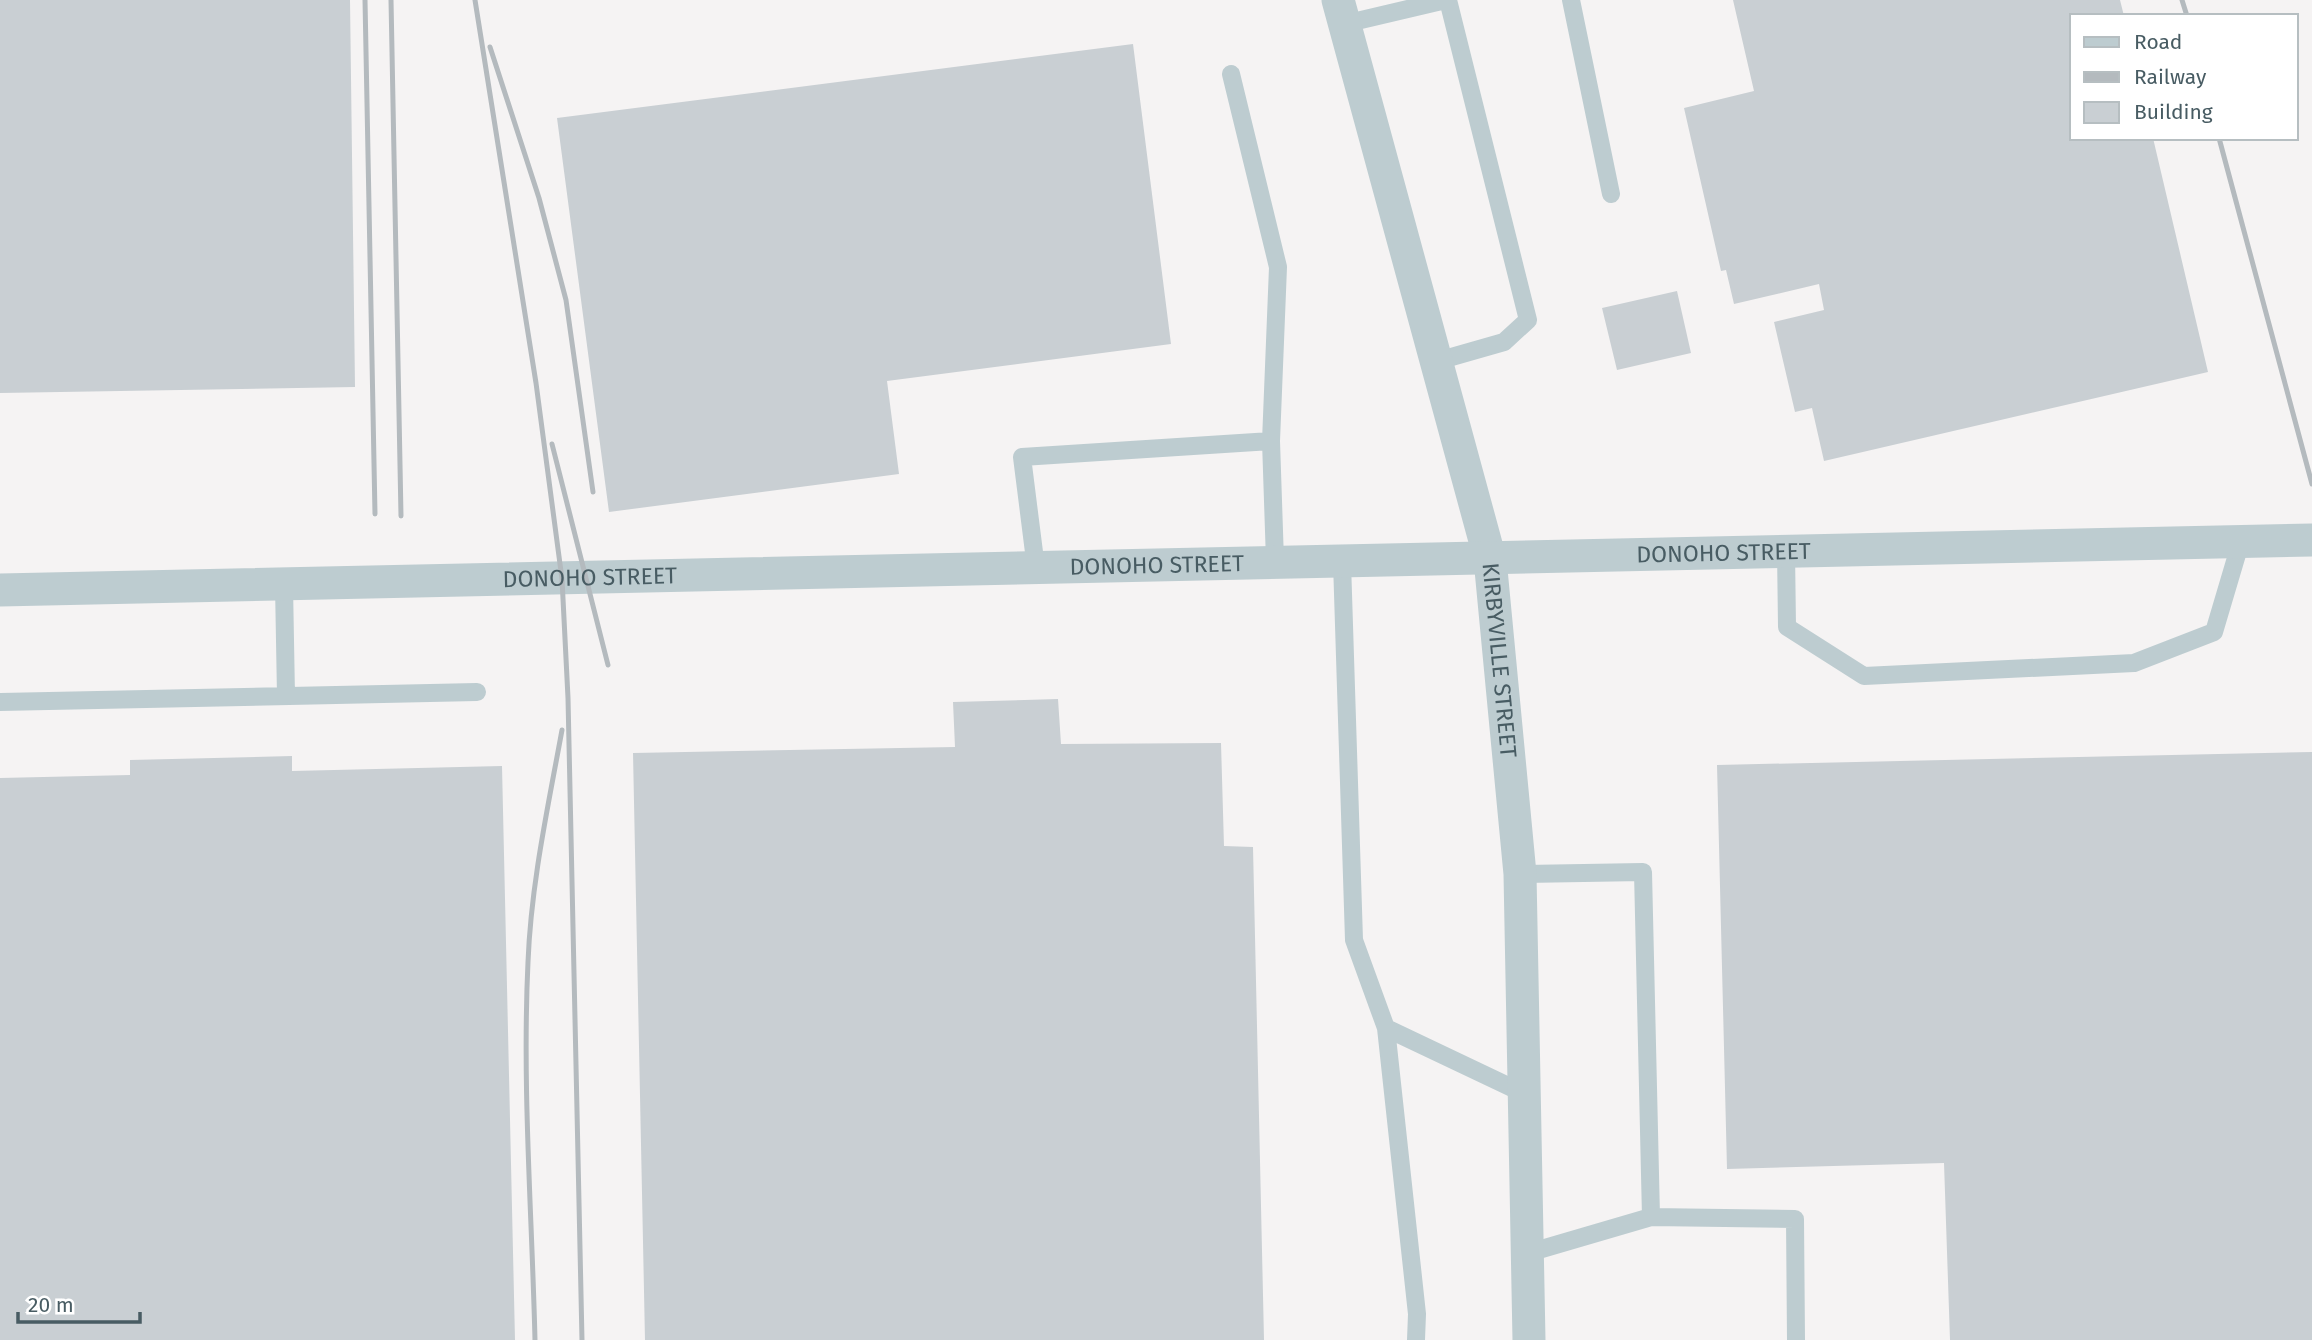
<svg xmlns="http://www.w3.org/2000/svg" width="2312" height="1340" viewBox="0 0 2312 1340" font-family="'Fira Sans',sans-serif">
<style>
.building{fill:#c9cfd3}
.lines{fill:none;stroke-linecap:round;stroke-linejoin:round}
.lane{stroke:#bdccd0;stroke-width:18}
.street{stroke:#bdccd0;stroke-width:33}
.rail{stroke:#b4babe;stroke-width:5}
.labels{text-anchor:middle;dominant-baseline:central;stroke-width:6;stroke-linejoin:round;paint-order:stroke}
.street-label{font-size:23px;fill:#485c63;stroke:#fff}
</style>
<rect width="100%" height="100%" fill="#f5f3f3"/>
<path class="building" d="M0,0h350l5,387 -355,6z
M1733,0h387l4,16h-52v122h81l55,234 -384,89 -12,-53 -17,4 -21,-90 50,-12 -5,-26 -85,20 -8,-34 -5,1 -37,-163 70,-17z
M1133,44l38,300 -284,37 12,93 -290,38 -52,-394z
M1677,291l14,62 -74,17 -15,-62z
M1058,699l3,45 160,-1 3,103 29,1 11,493h-619l-12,-587 322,-6 -2,-45z
M2312,752v588h-362l-6,-177 -217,6 -10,-404z
M292,756v15l210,-5 13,574h-515v-562l130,-3v-15z"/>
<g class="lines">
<path class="lane" d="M1571,0l40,194
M1344,24l102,-24
M1231,74l47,193 -7,174
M1434,362l70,-20 24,-22 -80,-320
M1786,551l1,76 77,49 270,-13 80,-31 27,-91
M1342,562l12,378 32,88 137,65
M1036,568l-14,-111 249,-16 4,120
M284,585l2,111
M0,702l477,-10
M1520,874l123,-2 8,345
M1386,1028l31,286 -1,26
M1528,1253l123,-36 144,2 1,121"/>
<g class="street">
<path id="s1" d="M1338,0l152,559 30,315 9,466"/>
<path id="s2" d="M0,590l2312,-50"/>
</g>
<path class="rail" d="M365,0l10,514
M391,0l10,516
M475,0l61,383 26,196 6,119 14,642
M2182,0l5,16
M490,47l49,151 27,102 27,192
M2219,138l93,346
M552,444l56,221
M535,1340c-3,-126 -13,-252 -7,-378 3,-78 20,-155 34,-232"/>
</g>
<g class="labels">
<g class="street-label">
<text stroke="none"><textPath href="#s2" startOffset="1724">DONOHO STREET</textPath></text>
<text stroke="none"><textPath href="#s2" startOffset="1157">DONOHO STREET</textPath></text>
<text stroke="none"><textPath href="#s2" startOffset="590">DONOHO STREET</textPath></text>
<text stroke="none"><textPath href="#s1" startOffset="681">KIRBYVILLE STREET</textPath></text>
</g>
</g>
<rect x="2070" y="14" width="228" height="126" fill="#ffffff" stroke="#b6bec1" stroke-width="2"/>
<rect x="2084" y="37" width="35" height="10" fill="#bdccd0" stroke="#b6bec1" stroke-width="2"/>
<text x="2134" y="49" font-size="21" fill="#485c63">Road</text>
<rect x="2084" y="72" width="35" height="10" fill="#b4babe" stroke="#b6bec1" stroke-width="2"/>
<text x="2134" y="84" font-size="21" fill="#485c63">Railway</text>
<rect x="2084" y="102" width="35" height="21" fill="#c9cfd3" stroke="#b6bec1" stroke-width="2"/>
<text x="2134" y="119" font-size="21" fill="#485c63">Building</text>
<path d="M18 1312v10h122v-10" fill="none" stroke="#485c63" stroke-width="3.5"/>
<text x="28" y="1312" font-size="21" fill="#485c63" stroke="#ffffff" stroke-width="5" paint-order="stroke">20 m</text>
</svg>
